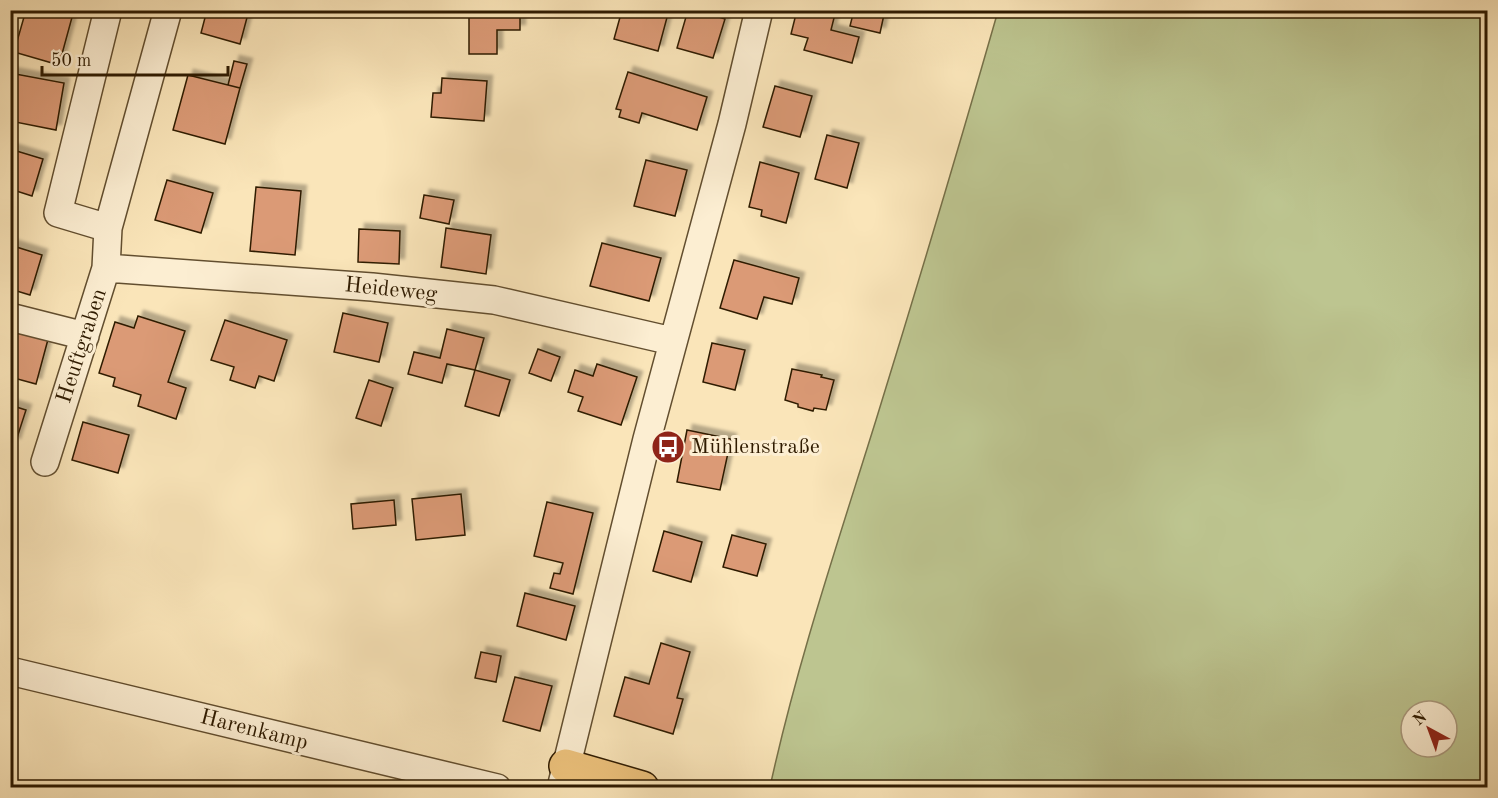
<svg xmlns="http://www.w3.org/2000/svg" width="1498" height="798" viewBox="0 0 1498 798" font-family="'Old Standard TT',serif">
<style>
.green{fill:#bdc590;stroke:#767048;stroke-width:1.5;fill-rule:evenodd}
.building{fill:#db9a76;stroke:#2f1b01;stroke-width:1.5;filter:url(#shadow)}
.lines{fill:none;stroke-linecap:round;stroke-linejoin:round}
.minor-casing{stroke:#624e2f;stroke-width:30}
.highway-casing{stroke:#2f1b01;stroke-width:36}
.minor{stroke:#fceed2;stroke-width:27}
.highway{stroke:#edc27c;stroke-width:33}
.labels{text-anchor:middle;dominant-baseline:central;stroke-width:6;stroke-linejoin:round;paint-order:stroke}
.street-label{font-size:22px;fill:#2f1b01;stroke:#fceed2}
.poi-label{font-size:22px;fill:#2f1b01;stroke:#fceed2;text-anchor:start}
</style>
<defs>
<filter id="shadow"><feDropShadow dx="5.5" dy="-5.5" stdDeviation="1.5" flood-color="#0004"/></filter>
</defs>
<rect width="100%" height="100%" fill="#fae5b9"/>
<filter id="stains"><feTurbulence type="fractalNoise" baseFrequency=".00333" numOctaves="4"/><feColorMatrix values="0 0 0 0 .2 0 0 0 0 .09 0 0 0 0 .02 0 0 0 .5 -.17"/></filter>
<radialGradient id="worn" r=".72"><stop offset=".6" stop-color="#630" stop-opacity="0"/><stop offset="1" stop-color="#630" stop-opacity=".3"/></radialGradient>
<path class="green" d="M998,11h489v776h-717c27,-124 68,-245 106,-367 42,-136 83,-273 122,-409zM1411,711h36v36h-36z"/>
<path class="building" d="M26,10h48l-15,55 -45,-13z
M207,10h42l-9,34 -39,-11z
M469,10h51v20h-23v24h-28z
M622,10h47l-11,41 -44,-12z
M688,10h9l28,9 -12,39 -36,-10z
M797,10h39l-5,20 28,7 -7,26 -48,-13 4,-12 -17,-4z
M854,10h31l-5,23 -30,-7z
M234,61l13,3 -7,24 -12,-3z
M628,72l79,25 -10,33 -55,-17 -3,10 -20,-6 2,-7 -5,-1z
M10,73l54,10 -8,47 -46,-9z
M188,75l52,13 -15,56 -52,-14z
M442,78l45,3 -3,40 -53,-4 2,-24h8z
M775,86l37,10 -12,41 -37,-10z
M827,135l32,8 -12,45 -32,-9z
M10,149l33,10 -11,37 -22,-7z
M646,160l41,10 -12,46 -41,-10z
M760,162l39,11 -13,50 -25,-7 1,-6 -13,-3z
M167,180l46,13 -12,40 -46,-13z
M256,187l45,4 -6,64 -45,-4z
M424,195l30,5 -5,24 -29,-6z
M446,228l45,7 -5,39 -45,-7z
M359,229l41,2 -1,33 -41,-2z
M602,243l59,15 -12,43 -59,-15z
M10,245l32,10 -12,40 -20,-6z
M734,260l65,18 -7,26 -28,-7 -7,22 -37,-11z
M343,313l45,10 -9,39 -45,-10z
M138,316l47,15 -17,51 18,6 -10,31 -38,-13 3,-11 -28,-9 2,-8 -16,-5 16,-51 19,6z
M225,320l62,20 -13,41 -15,-5 -4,12 -25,-8 4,-13 -23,-7z
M15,322l35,10 -14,52 -26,-7v-39z
M447,329l37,9 -9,32 -28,-6 -5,19 -34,-9 6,-22 26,6z
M712,343l33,7 -10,40 -32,-8z
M538,349l22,8 -9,24 -22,-8z
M597,364l40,13 -16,48 -43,-14 5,-14 -15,-5 7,-22 18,6z
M792,369l30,6 -1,2 13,3 -8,30 -12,-2 -1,3 -15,-4v-3l-13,-4z
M475,370l35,10 -11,36 -34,-10z
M369,380l24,8 -12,38 -25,-8z
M10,405l16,5 -11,34 -5,-2z
M83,422l46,13 -11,38 -46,-13z
M687,430l44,9 -11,51 -43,-8z
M461,494l4,41 -49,5 -4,-41z
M394,500l2,25 -43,4 -2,-25z
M547,502l46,11 -20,81 -23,-6 4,-15 6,1 3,-11 -29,-7z
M664,531l38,11 -11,40 -38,-11z
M732,535l34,9 -9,32 -34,-9z
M525,593l50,13 -9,34 -49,-14z
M661,643l29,9 -13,46 6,1 -10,35 -59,-18 11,-39 24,7z
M481,652l20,4 -5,26 -21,-4z
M515,677l37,9 -12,45 -37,-10z"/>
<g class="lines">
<defs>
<path id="minor" d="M108,228l-50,-15 50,-203
M106,268l266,19 122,13 178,41
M10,317l75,19
M45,462l61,-194 2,-40 60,-218
M10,671l487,117
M561,788l86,-349 85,-315 27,-114"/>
<path id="highway" d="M566,766l76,22"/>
</defs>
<use href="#minor" class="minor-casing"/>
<use href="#highway" class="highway-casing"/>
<use href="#minor" class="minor"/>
<use href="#highway" class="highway"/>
</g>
<defs>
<symbol id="bus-disc" viewBox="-11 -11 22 22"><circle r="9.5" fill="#8f2418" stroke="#fceed2"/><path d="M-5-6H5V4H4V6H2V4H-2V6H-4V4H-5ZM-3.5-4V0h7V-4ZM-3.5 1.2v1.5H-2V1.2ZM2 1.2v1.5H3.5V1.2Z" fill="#fff"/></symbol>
</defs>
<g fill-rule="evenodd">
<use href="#bus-disc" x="649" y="428" width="38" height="38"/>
</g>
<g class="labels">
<g class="street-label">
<text transform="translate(391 290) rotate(6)">Heideweg</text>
<text transform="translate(82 346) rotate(-72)">Heuftgraben</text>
<text transform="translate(254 730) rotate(14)">Harenkamp</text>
</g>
<g class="poi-label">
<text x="691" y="447">Mühlenstraße</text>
</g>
</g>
<rect width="1498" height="798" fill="none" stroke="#fae5b9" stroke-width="36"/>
<rect x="12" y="12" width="1474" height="774" fill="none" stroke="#2f1b01" stroke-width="3"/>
<rect x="18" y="18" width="1462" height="762" fill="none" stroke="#2f1b01" stroke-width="1.5"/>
<g transform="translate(1429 729) rotate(319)"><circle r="28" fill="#fceed2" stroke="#aa9a7e" stroke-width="1.5"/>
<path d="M0-4.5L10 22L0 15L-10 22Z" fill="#8f2418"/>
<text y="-9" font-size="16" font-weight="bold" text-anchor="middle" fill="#2f1b01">N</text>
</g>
<path d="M42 66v9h186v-9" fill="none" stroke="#2f1b01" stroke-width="3"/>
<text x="51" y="66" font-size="18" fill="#2f1b01" stroke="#fceed2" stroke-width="4.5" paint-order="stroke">50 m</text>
<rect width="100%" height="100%" filter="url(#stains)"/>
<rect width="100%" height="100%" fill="url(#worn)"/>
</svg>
